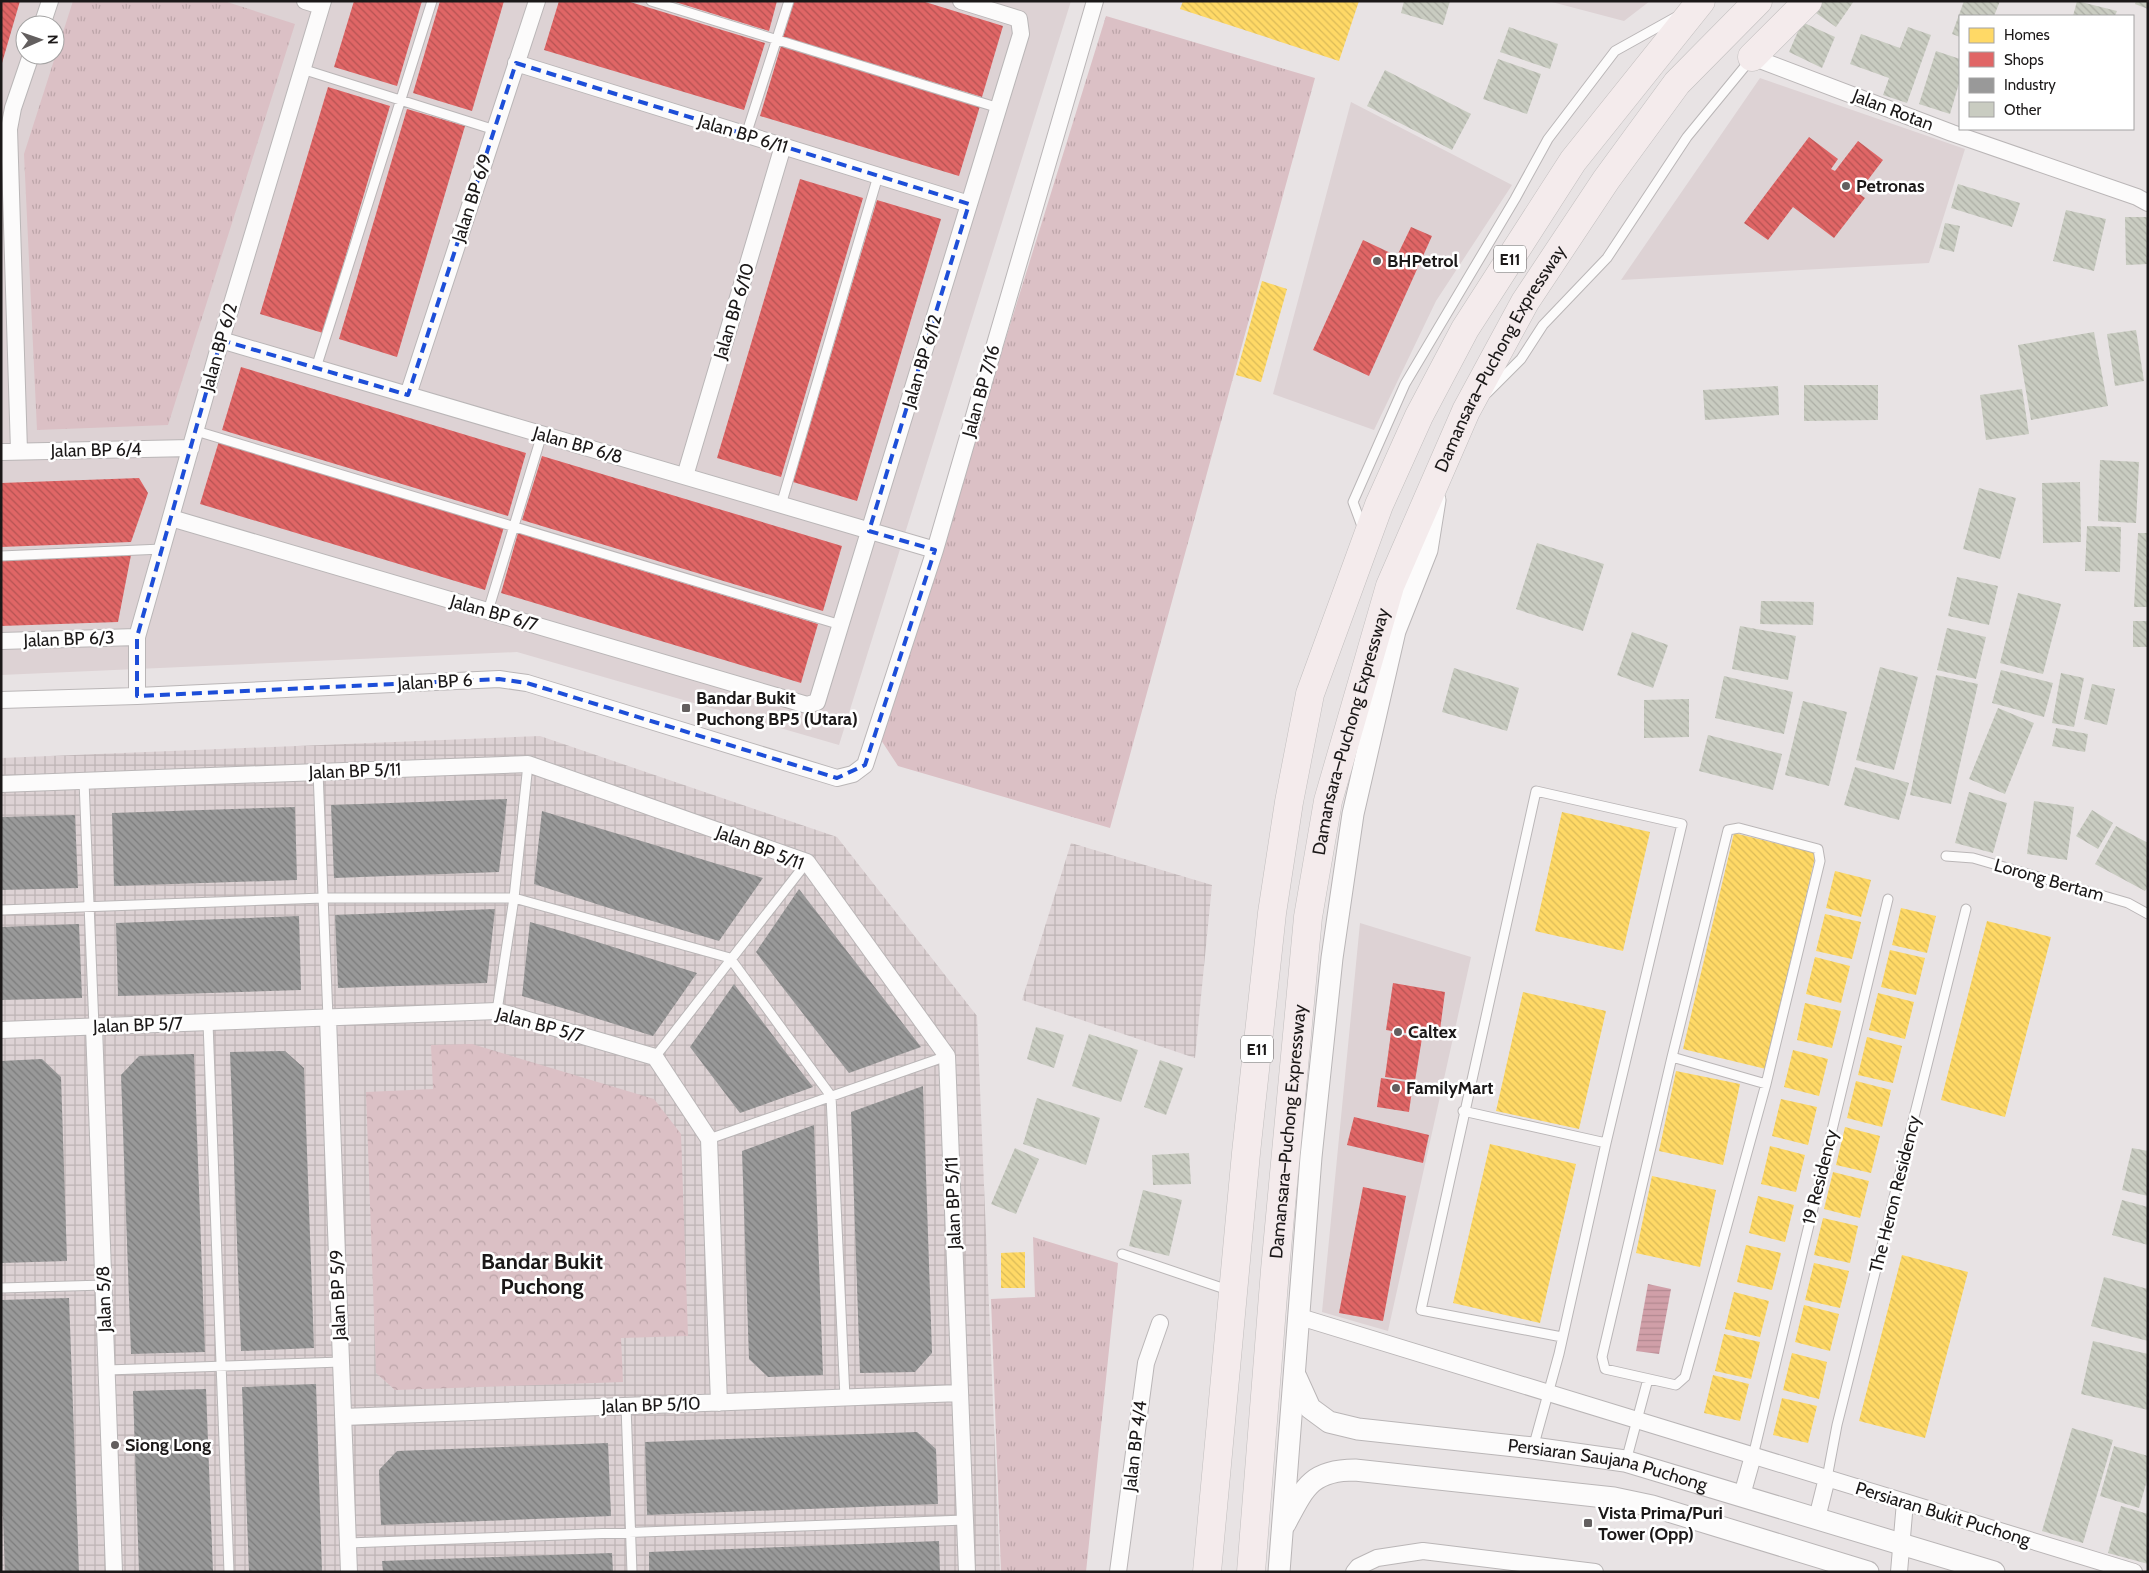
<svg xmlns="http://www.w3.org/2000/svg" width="2149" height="1573" viewBox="0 0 2149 1573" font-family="Cabin,sans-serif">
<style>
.built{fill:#ddd2d4;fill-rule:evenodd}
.industrial{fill:url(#industrial-grid)}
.grass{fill:url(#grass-tufts)}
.park{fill:url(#park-crowns)}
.water{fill:url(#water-rules)}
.homes{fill:url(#homes-back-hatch)}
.shops{fill:url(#shops-back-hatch)}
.industry{fill:url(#industry-back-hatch)}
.building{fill:url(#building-back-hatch)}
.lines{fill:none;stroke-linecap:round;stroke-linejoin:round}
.service-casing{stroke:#bab6b7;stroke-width:11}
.minor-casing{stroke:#bab6b7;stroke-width:18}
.tertiary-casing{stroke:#bab6b7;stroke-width:23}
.motorway-casing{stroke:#c1bebe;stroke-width:29}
.service{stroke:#fcfbfb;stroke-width:9}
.minor{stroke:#fcfbfb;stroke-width:16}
.tertiary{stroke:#fcfbfb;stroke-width:21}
.motorway{stroke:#f4ebec;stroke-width:28}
.marked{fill:none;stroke:#1d4ed8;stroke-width:4;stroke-dasharray:10 6;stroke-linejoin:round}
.poi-dot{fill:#635f5f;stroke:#fff;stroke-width:2}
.labels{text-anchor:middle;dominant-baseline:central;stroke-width:5;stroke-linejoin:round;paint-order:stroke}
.shield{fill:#fff;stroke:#5f5d5d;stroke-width:1}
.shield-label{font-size:16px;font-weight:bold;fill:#1b1818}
.street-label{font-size:18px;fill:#1b1818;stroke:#fff}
.poi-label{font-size:18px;font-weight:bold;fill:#1b1818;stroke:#fff;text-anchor:start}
.district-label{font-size:22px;font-weight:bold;fill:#1b1818;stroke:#fff}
</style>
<defs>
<pattern id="industrial-grid" width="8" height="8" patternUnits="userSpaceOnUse" patternTransform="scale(1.25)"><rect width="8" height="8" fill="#ddd2d4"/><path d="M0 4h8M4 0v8" fill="none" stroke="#bdb4b5"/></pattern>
<pattern id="grass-tufts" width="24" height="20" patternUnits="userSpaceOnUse" patternTransform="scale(1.25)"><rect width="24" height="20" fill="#dbc0c5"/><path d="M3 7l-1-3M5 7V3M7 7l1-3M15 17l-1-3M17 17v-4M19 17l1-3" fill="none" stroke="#bba4a8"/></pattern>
<pattern id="park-crowns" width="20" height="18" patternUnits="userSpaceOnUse" patternTransform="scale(1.25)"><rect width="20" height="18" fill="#dbc0c5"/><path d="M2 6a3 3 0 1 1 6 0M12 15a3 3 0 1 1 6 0" fill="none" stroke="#bba4a8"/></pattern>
<pattern id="water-rules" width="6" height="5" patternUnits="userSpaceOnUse" patternTransform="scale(1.25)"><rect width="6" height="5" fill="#d09fa8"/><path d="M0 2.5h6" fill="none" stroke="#b28890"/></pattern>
<pattern id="homes-back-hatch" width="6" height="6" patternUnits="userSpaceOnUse" patternTransform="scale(1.25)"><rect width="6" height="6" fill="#ffd966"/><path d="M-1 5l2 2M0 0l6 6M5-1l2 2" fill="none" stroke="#daba58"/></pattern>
<pattern id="shops-back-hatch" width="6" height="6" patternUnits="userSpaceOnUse" patternTransform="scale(1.25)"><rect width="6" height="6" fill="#e06666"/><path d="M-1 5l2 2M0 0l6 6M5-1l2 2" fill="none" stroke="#b55353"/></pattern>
<pattern id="industry-back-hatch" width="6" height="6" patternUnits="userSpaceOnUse" patternTransform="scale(1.25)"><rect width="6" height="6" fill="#999"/><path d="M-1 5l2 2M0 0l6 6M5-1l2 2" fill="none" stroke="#7c7c7c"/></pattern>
<pattern id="building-back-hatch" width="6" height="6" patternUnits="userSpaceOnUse" patternTransform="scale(1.25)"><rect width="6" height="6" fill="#c9ccc1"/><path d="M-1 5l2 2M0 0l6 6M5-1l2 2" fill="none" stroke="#acaea5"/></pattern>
</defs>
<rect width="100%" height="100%" fill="#e8e3e4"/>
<path class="built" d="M1,1h1070l-232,744 -322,-93 -516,23zM25,25h30v30h-30z
M1548,1h102l-26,20z
M1760,78l205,71 -36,114 -308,17z
M1351,102l161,83 -76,116 -62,129 -101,-36z
M1360,923l111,34 -83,374 -66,-19z"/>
<path class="industrial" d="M540,736l297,101 140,179 23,556h-999v-814z
M1071,843l141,42 -17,173 -173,-58z"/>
<path class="grass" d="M73,1h151l71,23 -127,401 -131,5 -13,-276z
M1106,16l209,62 -205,750 -212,-62 -17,-26z
M1033,1237l85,26 -32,309h-85l-10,-273 44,-2z"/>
<path class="park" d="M472,1044l182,55 27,35 7,202 -67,2 2,44 -228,8 -19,-17 -10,-281 67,-3 -2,-44z"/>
<path class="water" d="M1648,1284l23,5 -12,65 -23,-3z"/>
<path class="homes" d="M1183,1h176l-20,60 -159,-52z
M1262,281l25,8 -26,93 -25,-7z
M1562,812l88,20 -27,119 -88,-20z
M1734,833l82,20 -50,216 -83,-20z
M1835,871l36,9 -10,37 -35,-9z
M1901,908l35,8 -9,37 -35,-8z
M1825,914l36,8 -9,37 -36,-8z
M1987,921l64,16 -46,180 -64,-17z
M1890,950l35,8 -9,37 -35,-8z
M1815,957l35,9 -9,37 -35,-9z
M1523,992l83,19 -27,118 -83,-18z
M1878,993l36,9 -9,37 -36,-9z
M1805,1003l36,8 -9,37 -35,-8z
M1867,1037l35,9 -9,37 -35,-8z
M1793,1050l35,9 -9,37 -35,-9z
M1676,1071l64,13 -17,81 -64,-14z
M1856,1081l35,9 -9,37 -35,-9z
M1781,1099l36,8 -9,38 -36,-9z
M1845,1127l35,9 -9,37 -35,-8z
M1490,1144l86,20 -36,159 -87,-20z
M1770,1146l35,9 -9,37 -35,-8z
M1833,1172l36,9 -9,37 -36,-9z
M1652,1176l64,14 -16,77 -64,-14z
M1758,1196l36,9 -9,37 -36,-9z
M1823,1218l35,8 -8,37 -36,-8z
M1746,1245l35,8 -9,37 -35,-8z
M1025,1252v36h-24v-35z
M1902,1255l66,17 -43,166 -66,-17z
M1814,1263l35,8 -9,37 -35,-8z
M1734,1292l35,9 -9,36 -35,-8z
M1804,1305l35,9 -9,37 -35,-9z
M1724,1334l36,8 -9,37 -36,-8z
M1792,1353l35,9 -8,37 -36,-9z
M1713,1375l36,9 -9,37 -36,-8z
M1782,1398l35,8 -9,37 -35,-8z"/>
<path class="shops" d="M1,1h19l-18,62h-1z
M354,1h68l-25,85 -63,-19z
M440,1h64l-32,110 -59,-18z
M559,1h68l138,42 -21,67 -200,-60z
M672,1h105l-8,30z
M794,1h128l81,25 -21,71 -199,-60z
M781,46l199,60 -21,70 -199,-60z
M328,87l62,19 -67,227 -63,-19z
M407,109l58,17 -68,231 -58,-18z
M1809,137l29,22 -7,10 4,2 23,-30 25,19 -25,33 7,5 -31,40 -41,-31 -25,33 -24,-17z
M800,179l63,19 -82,279 -64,-19z
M877,200l64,19 -84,282 -64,-19z
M1411,227l21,9 -63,140 -56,-26 50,-110 34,16z
M241,367l285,86 -18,63 -286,-86z
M219,441l285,86 -19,63 -285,-86z
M542,456l300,90 -19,65 -301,-91z
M139,478l9,15 -17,49 -130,5v-64z
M518,533l300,91 -17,59 -300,-90z
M131,555l-13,67 -117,4v-65z
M1393,983l52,9 -6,46 -53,-8z
M1391,1033l31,5 -7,43 -30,-4z
M1381,1078l32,5 -4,29 -32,-5z
M1354,1117l75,18 -6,28 -76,-18z
M1363,1187l43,9 -23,125 -44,-8z"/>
<path class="industry" d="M507,799l-8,73 -165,6 -3,-73z
M295,807l2,73 -183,6 -2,-73z
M542,811l159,48 62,19 -44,63 -110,-33 -75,-24z
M75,815l3,73 -77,2v-73z
M799,889l122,158 -72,26 -69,-89 -24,-32z
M495,909l-8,74 -149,5 -3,-73z
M299,916l2,74 -183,6 -2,-73z
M530,922l35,10 132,41 -44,63 -74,-23 -57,-17z
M79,924l3,74 -81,2v-73z
M734,984l50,66 29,37 -73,26 -50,-66z
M285,1051l19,17 10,280 -73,3 -11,-299z
M194,1054l11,298 -74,2 -10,-279 18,-19z
M42,1059l19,18 6,184 -66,2v-202z
M923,1086l9,267 -17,19 -55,1 -9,-261z
M814,1125l9,250 -55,2 -19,-18 -7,-208z
M69,1298l10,274h-74l-4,-109v-163z
M316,1384l6,188h-73l-7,-185z
M206,1389l7,183h-74l-6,-181z
M917,1432l19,17 2,55 -291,11 -2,-73z
M608,1443l3,73 -230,9 -2,-55 18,-19z
M939,1541l1,31h-291v-20z
M612,1553l1,19h-230l-1,-11z"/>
<path class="building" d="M1404,1h46l-7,24 -42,-12z
M1820,1h34l-18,26 -23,-16z
M1964,1h36l-6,15h-34v21l-8,-3z
M2077,1l40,10 -2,5h-42z
M2136,1h12v8l-13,-5z
M1802,22l33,15 -13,31 -33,-16z
M1509,27l49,17 -8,25 -50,-17z
M1908,27l23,8 -24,68 -24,-8 6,-17 -39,-14 11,-30 39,14z
M1936,51l24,8v21l-10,34 -31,-10z
M1498,59l43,15 -14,40 -44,-15z
M1385,70l86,44 -19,36 -85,-44z
M1958,184l62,19 -8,24 -61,-19z
M2066,210l40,9 -12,52 -41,-10z
M2125,217h23v47l-22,1z
M1945,223l15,3 -6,26 -15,-4z
M2136,330l8,51 -29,5 -8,-52z
M2094,332l14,74 -77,14 -13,-75z
M1804,385h74v35l-74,1z
M1778,386l1,29 -74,5 -2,-30z
M2022,389l7,45 -43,6 -6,-45z
M2100,460l39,2 -3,61 -38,-2z
M2080,482l1,60 -38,1 -1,-60z
M1979,488l37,10 -16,61 -37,-10z
M2087,526l34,1 -1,45 -35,-1z
M2138,533h10v74h-14z
M1537,543l67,21 -21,67 -67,-22z
M1957,577l41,9 -9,39 -41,-9z
M2018,593l43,11 -18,70 -43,-11z
M1761,601l53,1 -1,23 -53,-1z
M2133,621h15v26h-15z
M1740,626l56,10 -8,44 -56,-11z
M1947,628l39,9 -10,42 -39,-9z
M1632,632l36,13 -15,43 -36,-13z
M1880,667l38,10 -24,93 -38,-10z
M1454,668l65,20 -12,43 -65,-19z
M2001,670l52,13 -9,34 -52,-14z
M2061,673l23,5 -10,49 -22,-4z
M1936,675l42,9 -27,120 -41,-9z
M1724,676l69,16 -9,42 -69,-16z
M2092,684l23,5 -8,36 -23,-6z
M1689,699v38l-45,1v-38z
M1803,701l44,11 -18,74 -44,-11z
M1998,708l36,15 -29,71 -36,-15z
M2056,728l32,6 -3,18 -33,-6z
M1708,735l74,19 -9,36 -74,-19z
M1855,767l54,16 -10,37 -55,-15z
M1969,792l38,11 -14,50 -38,-10z
M2034,801l40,6 -7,53 -40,-6z
M2092,810l21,13 -15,26 -22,-13z
M2116,826l32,17v44l-3,4 -50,-27z
M1036,1027l28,8 -10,33 -27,-9z
M1089,1034l49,16 -17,52 -49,-16z
M1160,1060l23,8 -17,47 -22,-8z
M1037,1098l63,20 -14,47 -63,-21z
M1015,1148l24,11 -23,55 -25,-10z
M2132,1148l16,3v45l-26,-6z
M1189,1153l2,31 -38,1 -1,-30z
M1143,1190l39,10 -13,56 -40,-10z
M2122,1200l26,7v38l-36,-10z
M2104,1277l44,12v52l-57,-15z
M2093,1341l55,13v56l-67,-16z
M2072,1428l41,12 -30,103 -41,-12z
M2114,1446l34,10v21l-9,31 -39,-12z
M2121,1506l27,8v50l-40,-11z"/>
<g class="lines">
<defs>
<path id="service" d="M651,1l348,107
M302,69l193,61
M746,135l43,-134
M316,368l116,-367
M1487,393l34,-34 22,-34 64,-67 80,-121 64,-78
M196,431l645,194
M781,505l97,-329
M1363,529l-10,-27 52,-118 110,-185 33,-60 67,-88 61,-34
M1,556l161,-7
M488,611l54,-177
M318,772l10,246
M84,781l10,246
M1946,856l27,2 155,45 20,11
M1,910l322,-12h191l216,60 101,138 14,302
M497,1011l17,-113 14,-134
M208,1023l21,549
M655,1057l152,-195
M1672,1057l56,-227 11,-2 79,21 2,12 -54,223 -81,293 -9,8 -71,-16 -3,-12 70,-300 94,27
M1463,1111l143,32
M709,1139l238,-83
M1122,1254l109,37
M1,1288l103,-3
M107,1370l234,-8
M626,1406l6,166
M1533,1448l26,-94 47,-211 76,-319 -146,-33 -115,519 141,27
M1753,1456l135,-557
M1626,1461l22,-82
M1827,1478l10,-53 129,-516
M348,1543l617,-23"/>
<path id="minor" d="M305,1l16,5
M42,25l8,-24
M1752,57l200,76 185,64 11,6
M516,63l453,141
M221,340l714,210
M408,395l129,-394
M19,451l-10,-322 4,-21 18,-53
M1,452l190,-4
M685,476l98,-330
M171,518l636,187 10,-3 204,-668 -2,-15 -58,-18
M1,641l136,-4
M137,696v-59l84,-297 102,-339
M1,700l136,-4 362,-17 28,4 310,95 16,-4 12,-9 70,-215 160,-549
M1,784l527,-20 279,98 140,194 20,516
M328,1018l21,554
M94,1027l20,545
M1,1030l496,-19 158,46 54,82 10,264
M1300,1317l834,255
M343,1417l617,-24
M1742,1495l11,-39
M1817,1518l10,-40
M1118,1572l28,-209 14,-40
M1354,1572l4,-5 19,-9 46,-7 172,21
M1899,1572l6,-70"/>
<g id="tertiary">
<path id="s1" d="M1296,1377l14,31 19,14 29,7 175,19 92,13 369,111"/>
<path d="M1285,1524c19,-36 26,-54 70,-54l259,28 38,8 216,66"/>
<path d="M1279,1572l32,-415 21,-199 21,-144 42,-183 32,-81 8,-50"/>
</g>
<g id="motorway">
<path d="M1752,57l56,-56"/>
<path d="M1207,1572l39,-419 26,-240 17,-111 21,-108 69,-189 40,-89 46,-87 108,-168 128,-160"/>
<path id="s2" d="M1251,1572l24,-302 33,-353 20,-116 62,-215 76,-175 59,-109 81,-122 71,-97 81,-82"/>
</g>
</defs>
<use href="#service" class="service-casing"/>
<use href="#minor" class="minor-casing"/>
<use href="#tertiary" class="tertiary-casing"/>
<use href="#motorway" class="motorway-casing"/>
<use href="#service" class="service"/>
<use href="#minor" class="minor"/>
<use href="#tertiary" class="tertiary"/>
<use href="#motorway" class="motorway"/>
</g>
<path class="marked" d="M516,63l453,141 -100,327 66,19 -70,215 -28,13 -310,-95 -28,-4 -362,17v-59l84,-297 187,55z"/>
<g class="poi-dot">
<circle cx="1846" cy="186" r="5"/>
<circle cx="1377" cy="261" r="5"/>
<rect x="681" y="703" width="10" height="10" rx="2.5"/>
<circle cx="1398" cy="1032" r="5"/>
<circle cx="1396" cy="1088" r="5"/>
<circle cx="115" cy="1445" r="5"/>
<rect x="1583" y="1518" width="10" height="10" rx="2.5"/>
</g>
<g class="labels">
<g class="shield">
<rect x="1494" y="245.5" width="32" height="27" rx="4"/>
<rect x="1241" y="1035.5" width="32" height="27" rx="4"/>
</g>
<g class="shield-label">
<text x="1510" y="259">E11</text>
<text x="1257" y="1049">E11</text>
</g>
<g class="street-label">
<text transform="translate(1893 110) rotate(21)">Jalan Rotan</text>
<text transform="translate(743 134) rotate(17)">Jalan BP 6/11</text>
<text transform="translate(472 198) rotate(-72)">Jalan BP 6/9</text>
<text transform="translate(734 311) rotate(-73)">Jalan BP 6/10</text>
<text transform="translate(219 347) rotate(-74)">Jalan BP 6/2</text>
<text stroke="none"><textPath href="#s2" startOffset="1252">Damansara–Puchong Expressway</textPath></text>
<text transform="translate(922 361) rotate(-73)">Jalan BP 6/12</text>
<text transform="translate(981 391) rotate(-74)">Jalan BP 7/16</text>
<text transform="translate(578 445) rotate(16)">Jalan BP 6/8</text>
<text transform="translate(96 450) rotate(-1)">Jalan BP 6/4</text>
<text transform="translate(494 613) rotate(16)">Jalan BP 6/7</text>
<text transform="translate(69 639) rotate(-2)">Jalan BP 6/3</text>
<text transform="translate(435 682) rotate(-3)">Jalan BP 6</text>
<text stroke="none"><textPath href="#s2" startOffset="848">Damansara–Puchong Expressway</textPath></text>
<text transform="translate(355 771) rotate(-2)">Jalan BP 5/11</text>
<text transform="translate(760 848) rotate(21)">Jalan BP 5/11</text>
<text transform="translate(2049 880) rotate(16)">Lorong Bertam</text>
<text transform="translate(138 1025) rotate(-2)">Jalan BP 5/7</text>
<text transform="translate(540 1025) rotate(15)">Jalan BP 5/7</text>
<text stroke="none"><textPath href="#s2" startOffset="442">Damansara–Puchong Expressway</textPath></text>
<text transform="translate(1820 1177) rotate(-76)">19 Residency</text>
<text transform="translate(1895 1194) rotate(-76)">The Heron Residency</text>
<text transform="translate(953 1203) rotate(-92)">Jalan BP 5/11</text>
<text transform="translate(338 1295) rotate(-92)">Jalan BP 5/9</text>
<text transform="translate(104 1299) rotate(-92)">Jalan 5/8</text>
<text transform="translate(651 1405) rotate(-2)">Jalan BP 5/10</text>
<text transform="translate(1135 1446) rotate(-83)">Jalan BP 4/4</text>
<text stroke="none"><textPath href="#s1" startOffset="340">Persiaran Saujana Puchong</textPath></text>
<text transform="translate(1943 1514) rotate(17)">Persiaran Bukit Puchong</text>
</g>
<g class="poi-label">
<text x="1856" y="186">Petronas</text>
<text x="1387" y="261">BHPetrol</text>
<text x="696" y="698">Bandar Bukit<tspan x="696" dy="21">Puchong BP5 (Utara)</tspan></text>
<text x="1408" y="1032">Caltex</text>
<text x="1406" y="1088">FamilyMart</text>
<text x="125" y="1445">Siong Long</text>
<text x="1598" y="1513">Vista Prima/Puri<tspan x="1598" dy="21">Tower (Opp)</tspan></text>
</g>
<g class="district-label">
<text x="542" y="1261">Bandar Bukit<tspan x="542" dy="25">Puchong</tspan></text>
</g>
</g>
<rect width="2149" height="1573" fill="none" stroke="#1b1818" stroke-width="5"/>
<rect x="1959" y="15" width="175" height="115" fill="#ffffff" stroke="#a4a3a3"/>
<rect x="1969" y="28" width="25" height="15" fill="#ffd966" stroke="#a4a3a3"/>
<text x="2004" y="40" font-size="15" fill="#1b1818">Homes</text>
<rect x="1969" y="52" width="25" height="15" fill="#e06666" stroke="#a4a3a3"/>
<text x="2004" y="65" font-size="15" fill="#1b1818">Shops</text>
<rect x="1969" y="78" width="25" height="15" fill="#999999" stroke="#a4a3a3"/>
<text x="2004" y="90" font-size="15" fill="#1b1818">Industry</text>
<rect x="1969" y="102" width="25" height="15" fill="#c9ccc1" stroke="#a4a3a3"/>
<text x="2004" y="115" font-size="15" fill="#1b1818">Other</text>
<g transform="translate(40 40) rotate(88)"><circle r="24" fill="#ffffff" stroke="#a4a3a3"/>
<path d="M0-4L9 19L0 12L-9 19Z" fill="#635f5f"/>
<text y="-8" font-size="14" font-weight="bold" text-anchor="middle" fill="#1b1818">N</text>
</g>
</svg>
